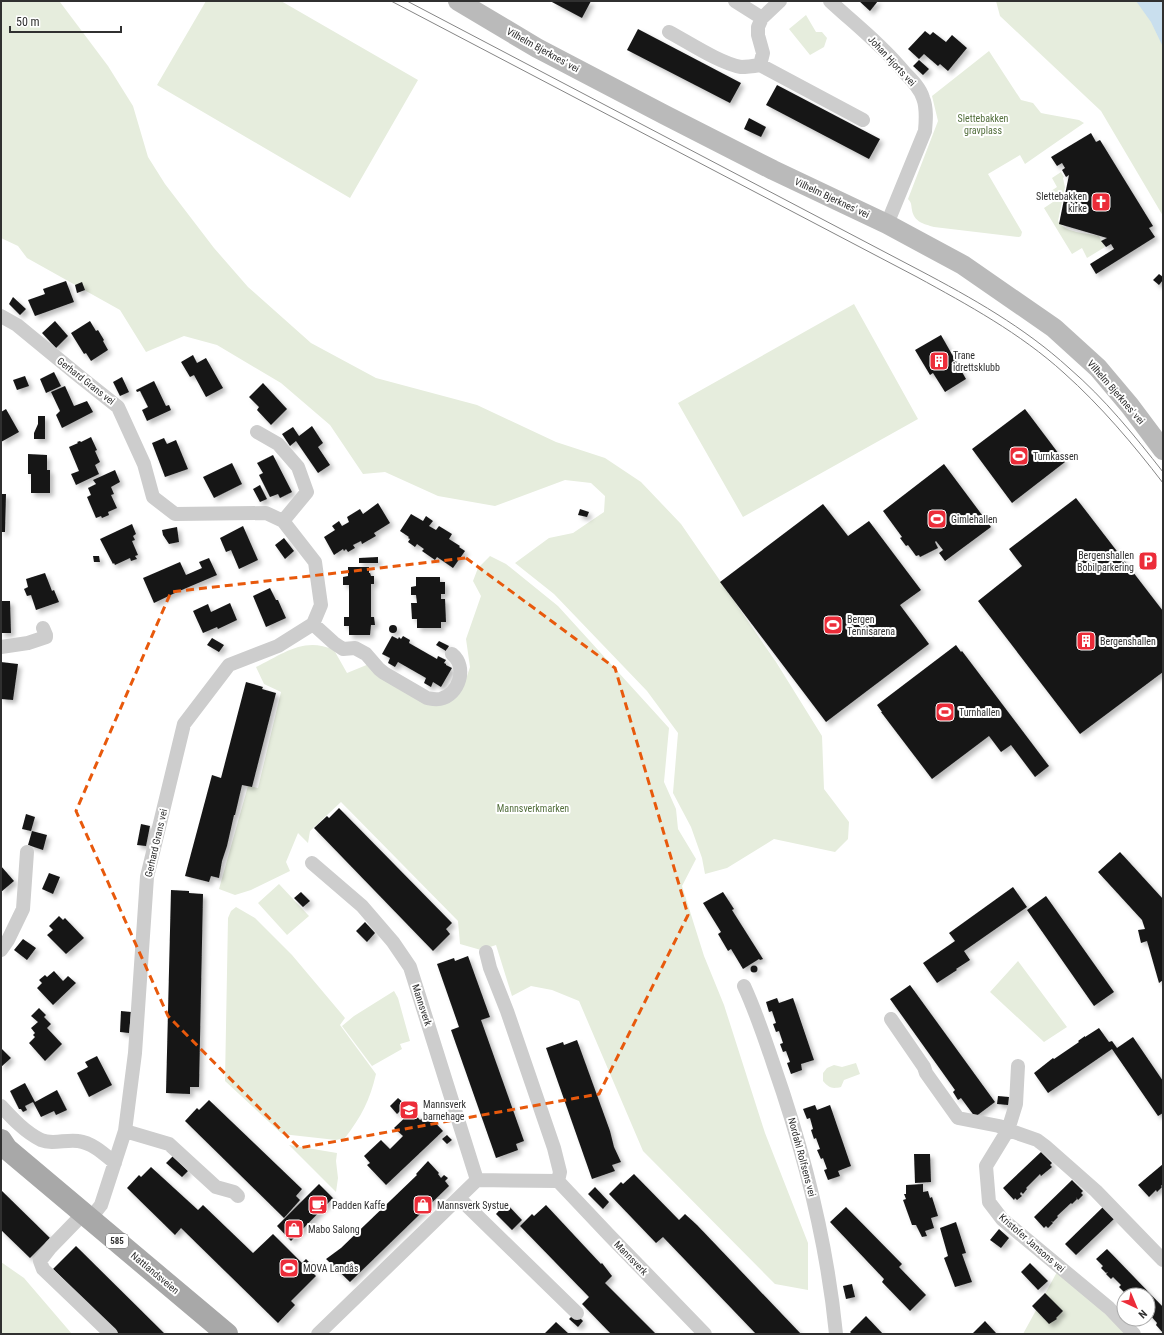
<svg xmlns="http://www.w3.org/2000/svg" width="1164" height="1335" viewBox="0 0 1164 1335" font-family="'Roboto Condensed',sans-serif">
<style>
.green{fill:#e6eddd}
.water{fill:#c9dfee}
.building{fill:#171717;filter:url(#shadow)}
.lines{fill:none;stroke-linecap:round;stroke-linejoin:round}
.street{stroke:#cdcdcd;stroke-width:14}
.secondary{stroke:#bababa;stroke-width:20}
.primary{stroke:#a8a8a8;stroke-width:22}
.tram{stroke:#858585;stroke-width:1}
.marked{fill:none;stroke:#e8590c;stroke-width:3;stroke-dasharray:8 5;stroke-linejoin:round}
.labels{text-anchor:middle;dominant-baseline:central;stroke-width:4;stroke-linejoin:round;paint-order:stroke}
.shield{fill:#fff;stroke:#6e6e6e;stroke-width:1}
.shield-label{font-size:9px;font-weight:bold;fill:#303030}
.street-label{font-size:10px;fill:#303030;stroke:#fff}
.park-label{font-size:10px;fill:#526e3b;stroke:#fff}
.poi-label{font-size:10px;fill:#303030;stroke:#fff;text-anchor:start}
</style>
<defs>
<filter id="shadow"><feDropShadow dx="3.5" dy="3.5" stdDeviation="2" flood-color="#0004"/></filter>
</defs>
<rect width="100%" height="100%" fill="#fff"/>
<path class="green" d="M1,1l59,1 48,64 25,40 15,51 17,27 49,64 34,39 63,56 65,35 101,27 79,37 49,16 36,24 40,42 95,138 46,74 2,53 25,33 -1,17 -13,13 -61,-13 -47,29 -22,6 -3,-16 -11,-31 -18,-34 5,-60 -31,-42 -93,-97 -39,-31 34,-25 24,-5 31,-21 1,-16 -14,-13 -26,-3 -70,26 -57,-10 -53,-24 -22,2 -33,-49 -49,-42 -64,-38 -33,-9 -38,16 -26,-42 -93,-52 -9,-12 -17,-8z
M206,1h75l137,79 -68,118 -193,-113z
M996,1h167v215l-62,-105 -101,-95z
M806,15l10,17h6l5,6 -3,9 -14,8 -21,-26z
M989,51l32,49 12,3 8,10 5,1 33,6 5,3 -59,41 -5,-9 -32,19 34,58 -1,4 -2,1 -85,-10c-10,-3 -20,-5 -22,-17 -1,-5 0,-7 -4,-11l30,-78 -6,-25z
M1061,172l3,5 -1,1 2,9 -7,34c7,12 28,12 41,15l6,11 -18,11 -5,-10 -10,6 -28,-46 9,-6 -5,-9 9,-6 -5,-9z
M854,304l64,115 -175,98 -65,-114z
M490,556l16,8 52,42 111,122 -5,54 12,27 2,20 18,30 -14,27 22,70 20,49 41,128 43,110v47l-33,-6 -132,-133 -64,-150 -27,-11 -21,-4 -19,10 -16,-51 -15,5 -21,-6 -2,-23 -117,-119 -31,29 -2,12 -10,-10 -12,29 4,9 -39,19 -16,5 -16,-6 29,-103 10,2 23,-96 -17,-8 -8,-17c27,-13 48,-31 78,-17l13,23 22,-9 68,41 24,-17 6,-12 3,-9 -4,-28 15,-43 -8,-15 5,-13z
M279,884l30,32 -22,19 -29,-32z
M236,907l19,11 37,37 53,63 -5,7 36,49c-6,26 -15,43 -31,64l-9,2 -54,-6 -57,-53 3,-163 3,-7z
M1018,961l49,66 -23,15 -54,-50z
M394,991l4,7 12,43 -10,3 2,5 -30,17 -30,-40 12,-10z
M856,1063l4,11 -16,6 -3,7c-9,2 -12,1 -18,-6v-8l4,-5 7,-3 8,2z
M289,1145l48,8 -1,8 2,17 -2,14z
M1,1262l23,16 48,56h-71z
M1057,1272l37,31 32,31h-103z"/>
<path class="water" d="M1136,1h27v46l-12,-25z"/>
<path class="building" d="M550,1h41l-9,17z
M859,1h19l-8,10z
M638,29l103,54 -11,20 -103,-53z
M925,31l5,4 3,-3 13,10 6,-7 15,13 -19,23 -8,-7 -2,2 -14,-12 -5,5 -11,-10z
M919,60l10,9 -6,6 -10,-9z
M777,85l103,54 -11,20 -103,-54z
M749,118l17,9 -5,10 -17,-8z
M1091,133l5,9 4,-2 53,86 -4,2 6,9 -59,37 -6,-10 24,-15 -3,-5 -5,3 -5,-6 6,-3 -48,-14 10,-49 -3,2 -4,-7 3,-2 -3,-5 -5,3 -6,-9z
M1159,274l4,3v3l-4,5 -6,-5z
M66,281l8,21 -39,14 -7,-16 17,-6 -2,-5z
M82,282l3,8 -8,3 -2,-8z
M13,297l13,12 -6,6 -11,-11z
M55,321l13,15 -12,12 -14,-15z
M90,321l6,10 2,-1 6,10 -1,1 5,9 -17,11 -5,-8 -2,1 -13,-21z
M941,335l25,44 -21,13 -12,-19 -3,2 -15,-25z
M193,355l4,8 9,-5 17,30 -17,9 -12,-22 -4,2 -9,-15z
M54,372l7,14 -15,7 -6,-14z
M25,376l4,10 -12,4 -4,-10z
M122,377l7,15 -9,4 -7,-14z
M154,381l12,25 3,-1 2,5 -24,11 -5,-11 6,-3 -8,-16 -3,1 -1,-2z
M263,383l24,26 -16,16 -14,-15 2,-3 -10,-10z
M65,386l9,20 13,-5 6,11 -31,16 -6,-13 4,-4 -9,-19z
M6,409l13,23 -18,10v-30z
M1025,409l40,53 -53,41 -40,-54z
M38,416h7v23h-11v-6l4,-9z
M312,426l11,17 -5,4 12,18 -12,8 -22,-32 -6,5 -8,-12 11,-7 6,9z
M91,437l6,13 -2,1 5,11 -5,3 4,9 -23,11 -5,-11 8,-3 -10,-24 9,-4 -1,-1 3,-1 1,1z
M164,438l3,6 9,-4 12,29 -23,8 -13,-34z
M28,454l19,1v15h3v23h-19v-19h-3z
M273,455l19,37 -12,6 -2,-4 -8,3 -11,-22 4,-2 -6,-10z
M232,463l10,21 -28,14 -11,-21z
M944,464l47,63 -46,34 -6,-8 4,-3 -7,-9 -1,1 3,6 -18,9 -1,-2 -3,1 -8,-11 -2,1 -6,-8 2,-1 -19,-26z
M115,470l5,12 -9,5 3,7 -3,1 6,13 -9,4 1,3 -7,3 -1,-2 -5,2 -9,-21 4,-2 -3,-7 8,-4 -3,-4z
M260,485l7,14 -7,3 -7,-13z
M1,494h5l-1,38h-4z
M1076,498l87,113v61l-83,62 -102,-133 44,-35 -13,-17z
M378,503l12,20 -16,10 2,3 -14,8 -1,-3 -8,4 2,3 -7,4 -2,-3 -2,2 -1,-2 -9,6 -10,-18 11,-7 -3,-4 7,-5 3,5 7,-4 -2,-5 13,-8 3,5z
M823,504l25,32 21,-15 52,69 -21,15 29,39 -103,78 -106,-140z
M580,509l9,3 -2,5 -9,-2z
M411,514l12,7 3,-5 7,5 -4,5 7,4 3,-4 13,8 -3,5 11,7 -1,1 6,4 -12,17 -16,-11 -2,3 -13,-9 2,-2 -7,-5 -2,3 -7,-5 2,-3 -2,-1 1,-1 -9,-6z
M132,524l4,10 -3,2 2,4 -3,1 6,14 -3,1 2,3 -6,2 -1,-3 -15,7 -1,-2 -1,1 -13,-25z
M243,526l15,34 -19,9 -8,-19 -5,2 -6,-14z
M177,527l2,15 -10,2 -6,-9 -1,-5z
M284,538l10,13 -9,8 -10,-14z
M93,556h6l1,6h-6z
M378,557v6h-19v-5z
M209,558l8,17 -40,17 -23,11 -11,-25 37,-16 6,13 16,-7 -3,-6z
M348,567h21v6h1l1,3h3v8h-3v33h3l1,8h-4l-1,10h-21v-9h-5v-9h5v-32h-6v-8l5,-1z
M45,573l7,18 2,-1 5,12 -23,8 -5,-15 -4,1 -3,-7 4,-2 -2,-8z
M416,577h24v5h5v12h-4v5h4l1,23h-5v6h-24v-9h-5l-1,-16h6l-1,-8h-5v-8l5,-1z
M270,588l6,12h2l8,18 -20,9 -13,-31z
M1,601h9l1,32h-10z
M230,603l7,17 -19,9 -1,-2 -14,6 -10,-22 15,-7 3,8z
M389 629a4 4 0 1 1 8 0a4 4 0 1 1-8 0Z
M392,636l6,3 1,-2 2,2 2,-3 7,4 -1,3 28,16 1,-3 8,4 -2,3 2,1v1l6,3 -11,19 -8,-5 -2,5 -7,-4 2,-5 -28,-16 -3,5 -7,-4 2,-5 -8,-4z
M212,638l12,7 -5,7 -12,-7z
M439,641l10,5 -3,5 -10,-6z
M956,645l5,7 1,-1 87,115 -14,11 -24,-32 -10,7 -12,-16 -57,43 -51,-67h1l-5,-7z
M1,662l17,2 -5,36 -12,-1z
M246,682l17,5 -1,2 14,4 -24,94 -10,-2 -7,30h-1l-7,31 -5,15 -3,17 -8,-2 -2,6 -24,-6 27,-101 9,3z
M339,808l113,115 -6,6 4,5 -17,17 -119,-123 13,-12 2,2z
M26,814l9,3 -4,14 -9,-2z
M141,824l9,2 -4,20 -9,-1z
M32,831l15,4 -4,15 -15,-5z
M1120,852l43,47v81l-4,3 -12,-42 -6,2 -3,-13 7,-1 -3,-9 -44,-48z
M1,866l13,15 -13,11z
M49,873l11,4 -7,17 -11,-5z
M1013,887l14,20 -63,44 6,9 -14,9 1,1 -20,13 -14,-20 32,-22 -6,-8z
M171,890l18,1v2l14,1 -4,193h-9v7l-24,-1z
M301,892l9,9 -7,6 -9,-9z
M723,892l11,17 -2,1 31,49 -3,1 -1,-1 -16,10 -12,-20 -3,2 -10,-17 3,-2 -18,-29z
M1046,896l68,96 -20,14 -67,-96z
M59,916l4,4 2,-2 19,20 -18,16 -19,-19 6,-5 -4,-4z
M365,922l10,11 -8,9 -11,-11z
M23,939l13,9 -9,12 -13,-10z
M468,956l22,61 -9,3 43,121 -8,3 2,6 -22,8 -45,-128 8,-3 -22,-63 17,-6 1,3z
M750.5 969a3.5 3.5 0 1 1 7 0a3.5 3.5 0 1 1-7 0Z
M54,971l9,10 5,-5 8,7 -23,22 -16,-17 5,-5 -3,-3 6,-5 2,2z
M910,985l85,117 -20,15 -14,-19 -3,2 -5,-8 2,-2 -65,-91z
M777,998l2,5 14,-5 21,62 -13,4 1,6 -11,4 -4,-11 3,-1 -4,-11 -3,1 -3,-8 3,-1 -4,-12 -3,1 -3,-8 3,-1 -4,-12 -3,1 -3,-10z
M39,1008l7,7 -2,2 7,7 -4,4 15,16 -17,17 -16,-18 6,-6 -2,-2 2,-2 -4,-5 7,-6 -7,-6z
M121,1011l10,1 -2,21 -9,-1z
M1099,1028l10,14 3,-1 5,7 16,-11 30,44v32l-5,3 -46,-67 -64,44 -14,-20 19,-15 1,1 25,-17 -1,-1 7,-5v1z
M577,1040l33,91 4,16 7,15 -9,3 3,6 -23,8 -46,-131 17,-6 1,3z
M1,1048l10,10 -10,9z
M97,1056l15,29 -23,12 -12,-24 11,-6 -3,-5z
M25,1083l10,19 22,-12 10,20 -11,5 -2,-4 -13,6 -8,-15 -8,4 2,4 -4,2 -2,-3h-2l-9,-18z
M998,1096l11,1 -1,8 -11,-1z
M398,1098l8,7 -9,9 -7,-8z
M209,1100l93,89 -6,7 4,4 -16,18 -99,-97 12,-13 2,2z
M815,1105l2,5 13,-5 21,61 -13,5 2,5 -12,4 -4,-10 3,-1 -4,-11 -2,1 -4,-9 3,-1 -4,-11 -2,1 -3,-9 2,-1 -3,-11 -3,1 -4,-10z
M412,1111l8,9 7,-6 16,17 -57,54 -19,-20 3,-2 -6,-7 17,-16 9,9 13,-13 -9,-8z
M447,1135l5,5 -5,4 -5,-5z
M1041,1152l11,11 -2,2 2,2 -11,9 -1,-2 -14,14 1,1 -4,5 -2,-2 -1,2 2,2 -5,4 -2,-2 -1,2 -11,-12z
M914,1154h16l1,28 -16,1z
M173,1156l15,15 -6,6 -16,-14z
M428,1161l11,12 -1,1 3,4 3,-3 4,3 -3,3 4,5 -99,96 -24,-23 15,-11 76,-73 -1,-1z
M1163,1164v20l-2,2 1,1 -5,5 -1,-2 -7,7 -11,-12z
M151,1167l47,43 5,-5 50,48 20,-19 29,29 4,-4 7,7 -4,3 7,7 -25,25 4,4 -17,18 -97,-95 -6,7 -48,-47 12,-13 2,2z
M634,1174l45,46 6,-6 12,11 104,109h-45l-93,-97 -7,6 -47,-49 12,-12 2,2z
M1072,1180l11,11 -2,2 2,2 -5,5 -2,-3 1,2 -5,5 -1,-1 -14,13 1,1 -5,5 -2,-1 2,2 -5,5 -2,-2 -2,2 -10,-11z
M319,1184l14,14 -42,43 -14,-15z
M923,1184v8l5,-1 2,7 2,-1 6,19 -7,2 3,10 -9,3 2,5 -5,1 -6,-12h-4l-9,-25 3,-1 -2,-5h2v-9z
M595,1187l14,15 -6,7 -15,-15z
M1,1190l49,48 -20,20 -29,-28z
M506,1203l16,17 -10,10 -16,-16z
M546,1205l55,59 1,-1 10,13 -7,7 51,51h-45l-29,-30 7,-7 -69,-71 12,-12 2,2z
M846,1207l56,57 -3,3 27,28 -16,16 -28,-29 2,-3 -54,-57z
M1103,1207l12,11 -39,37 -11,-11z
M956,1222l10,31 -4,1 10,28 -17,5 -11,-29 4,-2 -8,-28z
M999,1229l10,9 -8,10 -11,-8z
M76,1246l89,88h-46l-66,-65z
M1107,1249l56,58v26l-7,-8 1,-2 -7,-8 -2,2v-22h-22l-1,-2 2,-2h-1l-2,1 -5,-5 2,-2 -8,-8 -2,2 -5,-5 2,-2 -2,1 -5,-5 2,-2 -7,-7z
M1030,1263l18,18 -10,9 -17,-18z
M852,1284l3,13 -9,2 -3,-13z
M1045,1293l18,18 -7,7 1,1 -8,5 -17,-18z
M575,1313l8,8 -5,6 -9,-8z
M866,1316l17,18h-31l-2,-2z
M985,1321l11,12 -1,1h-23z
M556,1322l13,12h-25z"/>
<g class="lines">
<path class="street" d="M735,1l27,17
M830,1c26,24 53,45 75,72 7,7 15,15 18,25 4,10 3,22 2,33l-38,93
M669,32c19,10 52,32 72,35 6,0 13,-1 19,-2l3,-12 -5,-18v-8l4,-9 18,-17
M760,65l103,55
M1,316l16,9 62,51 39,31 26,57 9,33 22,17 91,-1 17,8 32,41 6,43 -8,19 -35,22 -49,19 -45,59 -37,153 -12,176 -10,78 -24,74 -11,14
M257,432l21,12 20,23 9,25 -24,29
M313,624l21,19 9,6 12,-1 11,6 13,15 5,4 43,25c5,1 8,2 13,1 19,-4 28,-32 12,-45
M1,647l27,-4 18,-6v-2l-3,-7
M312,863l50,43 31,36 17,25 67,213 -159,154
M1,950l7,-10 15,-31 4,-57
M486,952l4,16 17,43 47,137 6,24 -2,9
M744,986c12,26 21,53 30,80 30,86 53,177 62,268
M891,1019l33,48 2,6 32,45 41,8 9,4 29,10 8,6 51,45 67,69
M1018,1066l-2,38 -8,26 -22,36 3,36 13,17 107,89 25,26
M1,1106c12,13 24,26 40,34 12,5 25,-1 37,1 15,2 26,13 37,22
M125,1131l44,13 47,43 18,5 4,4
M477,1180l81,1 51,54 96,99
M459,1198l118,115
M84,1213l-33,34 -11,14 3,8 68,65"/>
<path class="secondary" d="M458,1l79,47 128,67 108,55 114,54 76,41 91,63 44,40 32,38 33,44"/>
<path class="primary" d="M1,1140l6,9 220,185"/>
<path class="tram" d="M391,1l526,276c51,28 103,56 147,96 37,33 69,71 99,110
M407,1l512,269c53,28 105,57 150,98 36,31 65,67 94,104"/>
</g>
<path class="marked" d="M466,558l149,110 73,247 -89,179 -300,54 -131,-132 -92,-205 95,-219z"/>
<defs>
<symbol id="church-square" viewBox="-11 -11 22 22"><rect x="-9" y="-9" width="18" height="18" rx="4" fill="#ec2c39" stroke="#fff"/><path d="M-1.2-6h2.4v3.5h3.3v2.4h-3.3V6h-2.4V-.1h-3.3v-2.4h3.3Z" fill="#fff"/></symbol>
<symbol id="building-square" viewBox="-11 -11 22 22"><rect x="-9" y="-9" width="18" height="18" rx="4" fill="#ec2c39" stroke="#fff"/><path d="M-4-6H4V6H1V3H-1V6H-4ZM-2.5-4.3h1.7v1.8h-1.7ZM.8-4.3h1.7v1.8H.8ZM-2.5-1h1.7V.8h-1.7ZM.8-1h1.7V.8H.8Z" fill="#fff"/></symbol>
<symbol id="stadium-square" viewBox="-11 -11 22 22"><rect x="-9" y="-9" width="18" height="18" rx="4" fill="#ec2c39" stroke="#fff"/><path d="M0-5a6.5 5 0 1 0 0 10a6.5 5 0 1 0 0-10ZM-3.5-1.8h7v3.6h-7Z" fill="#fff"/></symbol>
<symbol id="parking-square" viewBox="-11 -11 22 22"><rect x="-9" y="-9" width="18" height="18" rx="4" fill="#ec2c39" stroke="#fff"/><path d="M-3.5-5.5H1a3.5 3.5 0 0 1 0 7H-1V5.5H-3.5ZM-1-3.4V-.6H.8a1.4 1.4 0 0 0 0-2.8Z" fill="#fff"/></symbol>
<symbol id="school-square" viewBox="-11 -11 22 22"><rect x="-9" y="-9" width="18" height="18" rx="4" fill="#ec2c39" stroke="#fff"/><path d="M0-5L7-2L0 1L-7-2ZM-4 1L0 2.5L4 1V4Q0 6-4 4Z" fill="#fff"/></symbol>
<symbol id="cafe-square" viewBox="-11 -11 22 22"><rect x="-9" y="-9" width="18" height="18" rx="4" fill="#ec2c39" stroke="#fff"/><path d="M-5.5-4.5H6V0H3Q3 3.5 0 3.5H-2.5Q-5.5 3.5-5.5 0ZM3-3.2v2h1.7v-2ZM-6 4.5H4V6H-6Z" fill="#fff"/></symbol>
<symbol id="shop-square" viewBox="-11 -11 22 22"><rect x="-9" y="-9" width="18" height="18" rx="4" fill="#ec2c39" stroke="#fff"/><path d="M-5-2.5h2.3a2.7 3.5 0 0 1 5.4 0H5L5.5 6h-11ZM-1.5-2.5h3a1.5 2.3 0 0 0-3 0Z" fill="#fff"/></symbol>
</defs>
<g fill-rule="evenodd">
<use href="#church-square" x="1090" y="191" width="22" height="22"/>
<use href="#building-square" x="928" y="350" width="22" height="22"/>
<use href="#stadium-square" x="1008" y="445" width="22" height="22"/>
<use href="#stadium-square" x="926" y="508" width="22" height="22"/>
<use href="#parking-square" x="1137" y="550" width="22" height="22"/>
<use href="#stadium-square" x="822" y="614" width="22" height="22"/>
<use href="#building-square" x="1075" y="630" width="22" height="22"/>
<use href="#stadium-square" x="934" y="701" width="22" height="22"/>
<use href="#school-square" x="398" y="1099" width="22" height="22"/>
<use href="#cafe-square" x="307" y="1194" width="22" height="22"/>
<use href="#shop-square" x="412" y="1194" width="22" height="22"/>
<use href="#shop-square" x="283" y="1218" width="22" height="22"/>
<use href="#stadium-square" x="278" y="1257" width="22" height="22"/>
</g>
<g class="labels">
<rect class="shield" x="106" y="1234" width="22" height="14" rx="3"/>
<g class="shield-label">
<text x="117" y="1241">585</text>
</g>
<g class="street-label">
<text transform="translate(543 50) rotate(29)">Vilhelm Bjerknes' vei</text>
<text transform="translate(892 61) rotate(47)">Johan Hjorts vei</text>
<text transform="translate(832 198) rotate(25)">Vilhelm Bjerknes' vei</text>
<text transform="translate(86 381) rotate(38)">Gerhard Grans vei</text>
<text transform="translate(1116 392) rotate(49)">Vilhelm Bjerknes' vei</text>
<text transform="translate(156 843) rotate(-77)">Gerhard Grans vei</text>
<text transform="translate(422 1005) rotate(72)">Mannsverk</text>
<text transform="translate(802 1157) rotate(75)">Nordahl Rolfsens vei</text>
<text transform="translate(1032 1243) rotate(41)">Kristofer Jansons vei</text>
<text transform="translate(631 1258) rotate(46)">Mannsverk</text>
<text transform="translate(155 1273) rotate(40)">Nattlandsveien</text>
</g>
<g class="park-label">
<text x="983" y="118">Slettebakken<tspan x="983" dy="12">gravplass</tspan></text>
<text x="533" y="808">Mannsverkmarken</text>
</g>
<g class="poi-label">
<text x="1087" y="196" text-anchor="end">Slettebakken<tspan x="1087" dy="12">kirke</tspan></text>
<text x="953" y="355">Trane<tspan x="953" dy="12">idrettsklubb</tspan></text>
<text x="1033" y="456">Turnkassen</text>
<text x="951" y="519">Gimlehallen</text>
<text x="1134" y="555" text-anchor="end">Bergenshallen<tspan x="1134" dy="12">Bobilparkering</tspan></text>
<text x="847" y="619">Bergen<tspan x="847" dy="12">Tennisarena</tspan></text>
<text x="1100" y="641">Bergenshallen</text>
<text x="959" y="712">Turnhallen</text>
<text x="423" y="1104">Mannsverk<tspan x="423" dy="12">barnehage</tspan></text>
<text x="332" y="1205">Padden Kaffe</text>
<text x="437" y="1205">Mannsverk Systue</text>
<text x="308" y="1229">Mabo Salong</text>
<text x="303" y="1268">MOVA Landås</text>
</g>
</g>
<rect width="1164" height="1335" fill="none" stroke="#303030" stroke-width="4"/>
<g transform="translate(1136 1307) rotate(136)"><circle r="19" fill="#ffffff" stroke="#acacac"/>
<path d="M0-3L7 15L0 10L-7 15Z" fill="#ec2c39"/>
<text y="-6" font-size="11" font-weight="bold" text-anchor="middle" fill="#303030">N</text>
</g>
<path d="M10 26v6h111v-6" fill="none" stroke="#303030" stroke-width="2"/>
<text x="16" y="26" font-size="12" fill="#303030" stroke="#ffffff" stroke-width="3" paint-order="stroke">50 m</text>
</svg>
